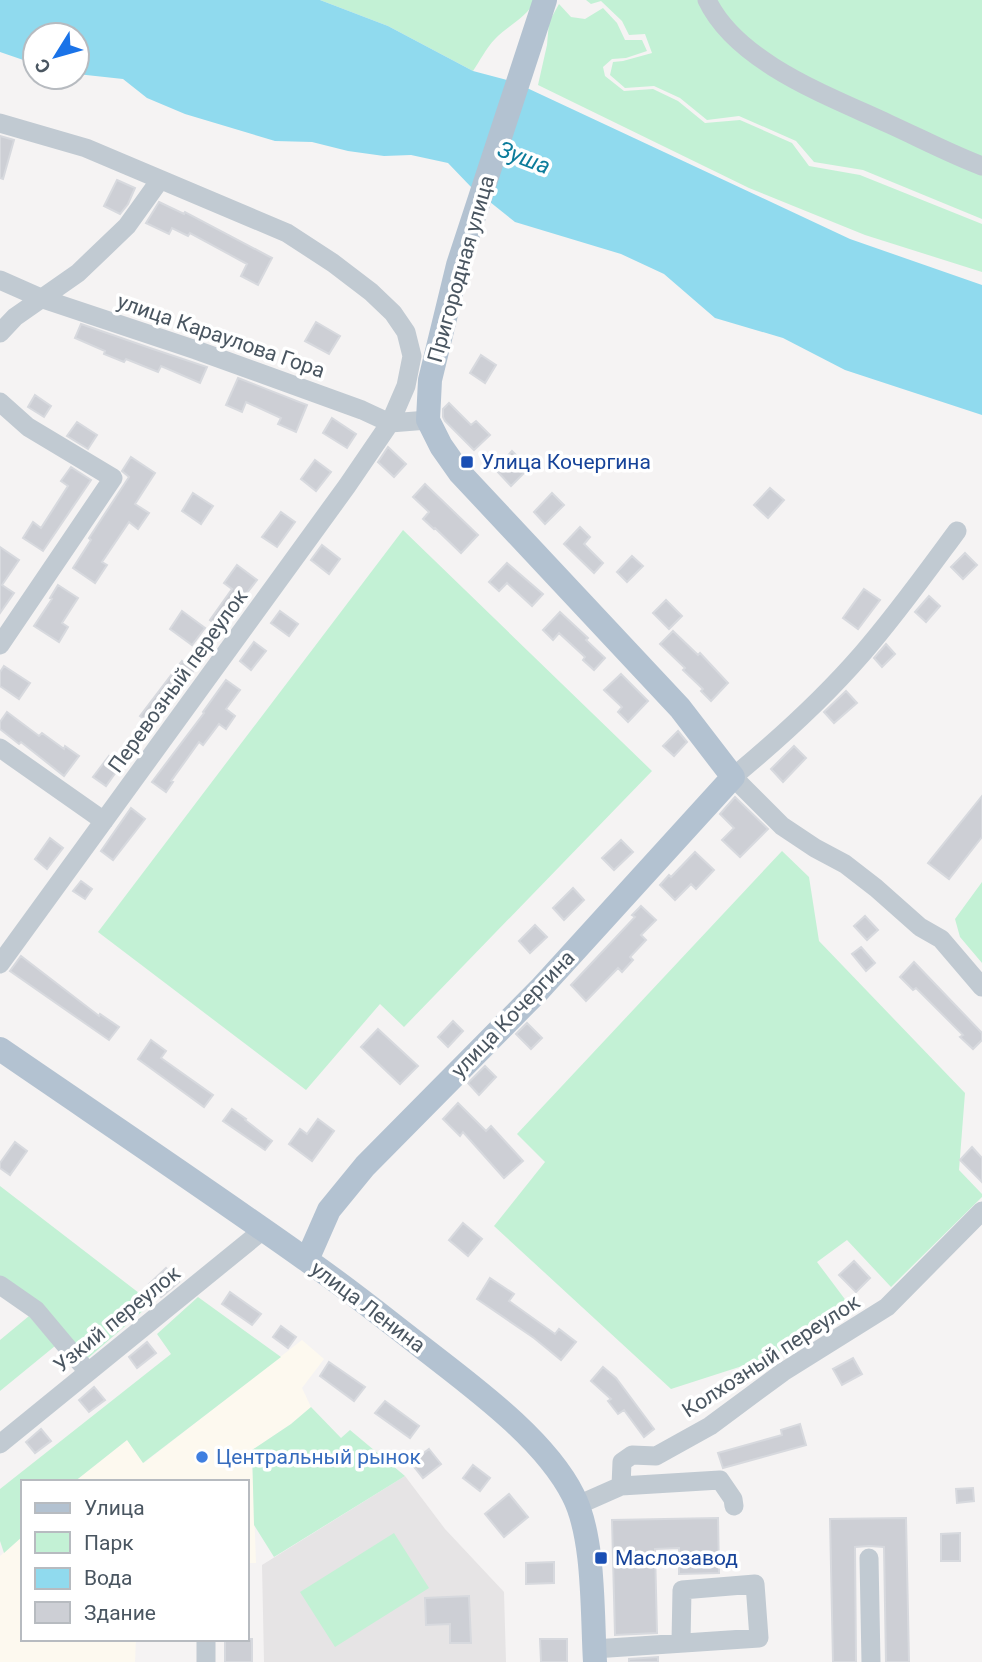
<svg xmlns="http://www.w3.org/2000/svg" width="982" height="1662" viewBox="0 0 982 1662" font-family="Roboto,sans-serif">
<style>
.commercial{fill:#fdf9ef}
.education{fill:#e6e4e5}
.green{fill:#c3f1d5}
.water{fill:#90daee}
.building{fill:#cdcfd5;stroke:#d7d9de;stroke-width:2}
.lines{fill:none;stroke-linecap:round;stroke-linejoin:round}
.minor{stroke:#c1cad2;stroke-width:19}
.major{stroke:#b3c2d1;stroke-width:24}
.transit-dot{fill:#1a4fb4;stroke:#fff;stroke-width:2.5}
.shop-dot{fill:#3f7fe0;stroke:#fff;stroke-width:2.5}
.labels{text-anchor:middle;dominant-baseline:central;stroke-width:7;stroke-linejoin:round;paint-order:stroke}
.street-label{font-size:21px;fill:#4a5661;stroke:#fff}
.transit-label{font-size:21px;fill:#164399;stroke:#fff;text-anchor:start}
.shop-label{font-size:21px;fill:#366cbe;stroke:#fff;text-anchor:start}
.water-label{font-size:23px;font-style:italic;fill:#0c7c9b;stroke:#fff}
</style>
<rect width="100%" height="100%" fill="#f5f3f3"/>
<path class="commercial" d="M302,1340l22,19 -22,29 9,19 -20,17 -39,26 4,113h-9v-81h-173l53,-42 17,23z
M23,1536v103h113l-1,23h-135v-106z"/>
<path class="education" d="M405,1476l40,53 59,63 2,70h-242l-2,-97z"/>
<path class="green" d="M320,0h215c-8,18 -27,25 -40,39 -9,9 -15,22 -22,32l-85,-45z
M586,0h396v219l-119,-49 -49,-8 -18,-21 -57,-25 -32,4 -27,-22 -26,-12 -29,2 -15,-13 3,-13 10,-1 29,-8 -7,-19 -16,1 -7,-14 -21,-20 -10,3z
M559,4l12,13 14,2 18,-11 14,15 8,17h17l5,11 -21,7 -14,1 -9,8 2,9 19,15 29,-2 25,12 27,22 35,-3 52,23 17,23 51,9 122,49v48l-117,-37 -116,-47 -211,-103 9,-40 2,-23z
M403,530l249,241 -248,256 -24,-23 -74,86 -208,-158z
M782,851l27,26 10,64 146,152 -6,77 23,24v3l-91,90 -44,-47 -30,22 30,40 -74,54 -102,33 -177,-163 51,-64 -28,-28z
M982,882v81l-22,-26 -5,-18z
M0,1186l152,117 -64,55 -88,-82z
M198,1297l83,60 -138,106 -16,-23 -53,42h-51v54l-19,17 -4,-12v-52l171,-135 -14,-20z
M29,1316l26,30 -55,45v-51z
M311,1407l30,31 9,-8 55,46 -131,81 -20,-32 -2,-75 39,-26z
M394,1533l35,55 -94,59 -35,-55z"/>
<path class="water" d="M0,0h320l68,26 85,45 34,9 -35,108 -24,-25 -37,-8 -27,1 -36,-5 -36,-9 -37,-1 -90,-27 -38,-16 -24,-19 -46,-5v-39h-42v29l-35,-12z
M527,88l323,151 132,46v130l-137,-45 -62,-32 -68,-20 -51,-44 -43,-20 -106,-32 -25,-20z"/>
<path class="building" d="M0,136l14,4 -11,39 -3,-1z
M117,180l18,8 -7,16 -8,10 -16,-8z
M159,202l25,12 1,-2 87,46 -14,27 -17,-9 6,-12 -57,-31 -2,3 -16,-8 -3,6 -23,-11z
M316,322l24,14 -11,18 -24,-13z
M81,324l69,24 57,19 -7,16 -39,-17 -3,6 -32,-13 -2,3 -20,-8 1,-3 -30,-13z
M481,355l15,10 -11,18 -15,-10z
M238,378l69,27 -11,27 -18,-8 3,-6 -35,-16 -4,10 -16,-7z
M35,395l16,11 -7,11 -16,-10z
M449,403l22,22 5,-4 14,14 -16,15 -29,-29 -2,-4v-8z
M332,418l24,16 -9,14 -24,-15z
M77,422l20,13 -9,14 -21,-13z
M388,447l18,17 -12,13 -16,-15z
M512,451l17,17 -18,18 -16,-17z
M131,457l24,16 -20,31 14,9 -11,16 -9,-7 -27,40 5,3 -12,18 -22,-15 18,-28 -2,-2 40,-61 -7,-6z
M315,460l16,12 -15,19 -15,-12z
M71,467l20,13 -48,71 -20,-13 10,-16 8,6 27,-42 -7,-5z
M425,484l53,51 -17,18 -26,-25 -1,1 -11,-10 6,-7 -16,-15z
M770,488l14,12 -16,18 -14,-13z
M193,493l20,13 -12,18 -19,-13z
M552,493l12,12 -19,19 -11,-12z
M281,512l14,10 -18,25 -15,-10z
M580,527l10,10 -6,7 19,19 -9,10 -30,-29z
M322,545l18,14 -11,15 -18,-14z
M0,547l19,13 -17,25 12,8 -14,20z
M965,553l12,12 -14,14 -12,-12z
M632,556l11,10 -16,16 -10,-10z
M507,563l36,31 -11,12 -25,-23 -8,8 -10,-9z
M237,565l20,15 -25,32 3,3 -12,15 -13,-10 22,-31 -8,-6z
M58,585l20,13 -16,25 6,4 -9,15 -25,-16 18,-27 -2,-1z
M864,589l16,11 -22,29 -15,-11z
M929,596l11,10 -14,16 -11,-10z
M666,600l16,16 -13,13 -16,-16z
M182,611l23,17 -13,17 -22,-16z
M280,611l18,13 -9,12 -18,-13z
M560,612l28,26 -2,2 19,18 -11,12 -11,-10 2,-3 -26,-24 -6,7 -10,-10z
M673,631l25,24 2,-2 28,30 -17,18 -10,-10 2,-2 -20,-19 2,-2 -25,-24z
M254,642l12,9 -15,19 -11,-9z
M886,644l9,10 -13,13 -8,-9z
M182,661l12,9 -40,56 -14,-10z
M4,666l26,17 -11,16 -19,-13v-14z
M621,674l27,27 -20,21 -10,-10 4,-5 -18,-17z
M226,680l14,10 -14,19 9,7 -9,13 -7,-5 -16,21 -4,-3 -28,39 2,1 -7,10 -14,-10 52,-69 -1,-1z
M846,691l11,12 -23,20 -10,-11z
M7,712l32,24 3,-3 22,16 1,-3 14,10 -15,20 -43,-34 -2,2 -19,-15v-7z
M678,731l9,11 -13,14 -11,-10z
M794,746l12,12 -23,24 -12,-13z
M109,756l12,9 -15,21 -13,-9z
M982,796v41l-33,42 -21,-16z
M735,797l33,32 -28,28 -18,-17 12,-12 -14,-14z
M131,808l14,11 -32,41 -12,-9z
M50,838l13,10 -16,21 -12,-10z
M621,840l12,12 -19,18 -12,-12z
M695,852l19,18 -18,19 -5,-5 -16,16 -15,-15 9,-10 2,2z
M81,881l11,8 -7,10 -12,-8z
M573,888l11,12 -20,20 -11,-12z
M641,906l15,14 -15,15 5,5 -16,17 3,3 -11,12 -4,-4 -32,33 -15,-16 64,-68 -3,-2z
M865,916l13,14 -11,10 -13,-14z
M535,925l12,12 -17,16 -11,-12z
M861,947l14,16 -9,8 -14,-17z
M21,956l78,60 1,-2 19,13 -10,13 -99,-69z
M914,962l68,71v7l-9,9 -13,-12 3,-2 -47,-47 -3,2 -13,-13z
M453,1021l10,10 -15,16 -10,-10z
M527,1023l15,15 -11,11 -15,-15z
M378,1029l40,37 -18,18 -39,-37z
M151,1040l15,11 -5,7 52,37 -9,12 -66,-48z
M485,1066l11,11 -17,18 -11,-12z
M458,1103l28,28 5,-5 32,35 -19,17 -41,-46 -3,4 -17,-17z
M232,1109l14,10 -1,1 27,21 -7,9 -42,-29z
M318,1119l16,12 -22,30 -23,-17 11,-15 7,5z
M15,1142l12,9 -17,24 -10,-7v-5z
M972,1147l10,11v24l-22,-22z
M463,1223l19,16 -14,17 -19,-16z
M854,1261l16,17 -14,14 -17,-17z
M166,1268l13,14 -18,15 -12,-13z
M490,1278l24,16 -5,7 46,33 4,-5 17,13 -15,18 -27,-22 -57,-39z
M230,1292l31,22 -9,11 -30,-21z
M281,1326l15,11 -8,11 -15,-11z
M147,1342l9,11 -19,15 -8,-11z
M853,1358l9,16 -20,11 -9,-16z
M329,1362l36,25 -11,14 -34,-25z
M603,1367l13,11 38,51 -10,8 -20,-27 -6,4 -10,-13 3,-2 -20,-18z
M94,1387l11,13 -16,12 -10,-12z
M385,1401l34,25 -9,12 -35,-25z
M800,1424l6,21 -83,23 -5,-15 64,-18 -1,-5z
M41,1429l10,12 -16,12 -9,-11z
M429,1449l12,15 -18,14 -12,-15z
M473,1465l17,13 -10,13 -17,-13z
M973,1488l1,13 -17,2 -1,-14z
M509,1494l19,23 -24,20 -19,-23z
M718,1518l1,55 -40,1v-26l-24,1 2,84 -42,2 -3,-115z
M906,1518l3,144h-23l-2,-115 -15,-1 -14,1 1,115h-23l-3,-143z
M960,1533v28h-19v-27z
M554,1562v21l-28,1v-21z
M469,1596l2,47h-21v-19l-24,1 -1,-27z
M225,1639h27v23h-27z
M540,1639h27v23h-26z
M658,1657v5h-29v-3z"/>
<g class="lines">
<path class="minor" d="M707,0c30,63 122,96 182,124 31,14 61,30 93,42
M0,123l86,25 201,85 46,30 38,29 22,21 13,19 6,24 -6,30 -16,37 -43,63 -347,478
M0,280l43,19 153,51 166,60 28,13 38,-3
M0,333l15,-16 63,-44 49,-47 33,-46
M0,402l28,25 85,51 -113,167
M957,531c-31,42 -61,84 -95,123 -39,45 -83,85 -129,123l49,49 33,22 30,16 31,24 44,39 21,12 41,48
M0,748l104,73
M0,1285l36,25 52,62
M0,1444l263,-214
M621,1486l99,-6 13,19 1,7
M578,1505l43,-19 1,-24 10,-7 24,1 54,-30 73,-54 104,-65 95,-96
M869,1558l2,104
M206,1639v23
M594,1649l165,-11 -4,-54 -73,6 -1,52"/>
<path class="major" d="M0,1049c102,70 205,139 305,210 41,28 79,59 118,89 50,39 122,91 150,147 22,42 19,120 22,167
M307,1260l22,-50 36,-44 175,-177 193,-212 -53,-69 -220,-235 -19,-27 -13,-26 2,-40 28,-115 87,-265"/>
</g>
<g class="transit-dot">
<rect x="460" y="455" width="14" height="14" rx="3.5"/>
<rect x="594" y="1551" width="14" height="14" rx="3.5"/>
</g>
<circle class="shop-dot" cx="202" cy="1457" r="7"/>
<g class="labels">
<g class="street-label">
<text transform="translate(461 269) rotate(-74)">Пригородная улица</text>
<text transform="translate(221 336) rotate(19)">улица Караулова Гора</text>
<text transform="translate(178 681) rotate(-54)">Перевозный переулок</text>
<text transform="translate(513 1014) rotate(-46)">улица Кочергина</text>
<text transform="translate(368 1307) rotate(37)">улица Ленина</text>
<text transform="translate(117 1319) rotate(-39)">Узкий переулок</text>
<text transform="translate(771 1356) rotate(-33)">Колхозный переулок</text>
</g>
<g class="transit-label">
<text x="481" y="462">Улица Кочергина</text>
<text x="615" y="1558">Маслозавод</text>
</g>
<g class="shop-label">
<text x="216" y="1457">Центральный рынок</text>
</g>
<g class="water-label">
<text transform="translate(524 158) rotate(21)">Зуша</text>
</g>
</g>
<rect x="21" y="1480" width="228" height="161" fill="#ffffff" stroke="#b7bbc0" stroke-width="2"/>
<rect x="35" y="1503" width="35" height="10" fill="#b3c2d1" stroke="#b7bbc0" stroke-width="2"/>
<text x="84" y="1515" font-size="21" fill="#4a5661">Улица</text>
<rect x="35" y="1532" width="35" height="21" fill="#c3f1d5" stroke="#b7bbc0" stroke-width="2"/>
<text x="84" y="1550" font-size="21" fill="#4a5661">Парк</text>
<rect x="35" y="1568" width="35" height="21" fill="#90daee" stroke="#b7bbc0" stroke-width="2"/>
<text x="84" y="1585" font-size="21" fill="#4a5661">Вода</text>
<rect x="35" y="1602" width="35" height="21" fill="#cdcfd5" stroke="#b7bbc0" stroke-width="2"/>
<text x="84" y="1620" font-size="21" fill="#4a5661">Здание</text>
<g transform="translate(56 56) rotate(233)"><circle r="33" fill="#ffffff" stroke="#b7bbc0" stroke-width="2"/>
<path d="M0-5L12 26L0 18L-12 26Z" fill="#1a73e8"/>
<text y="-10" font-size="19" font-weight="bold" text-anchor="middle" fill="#4a5661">С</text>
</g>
</svg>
